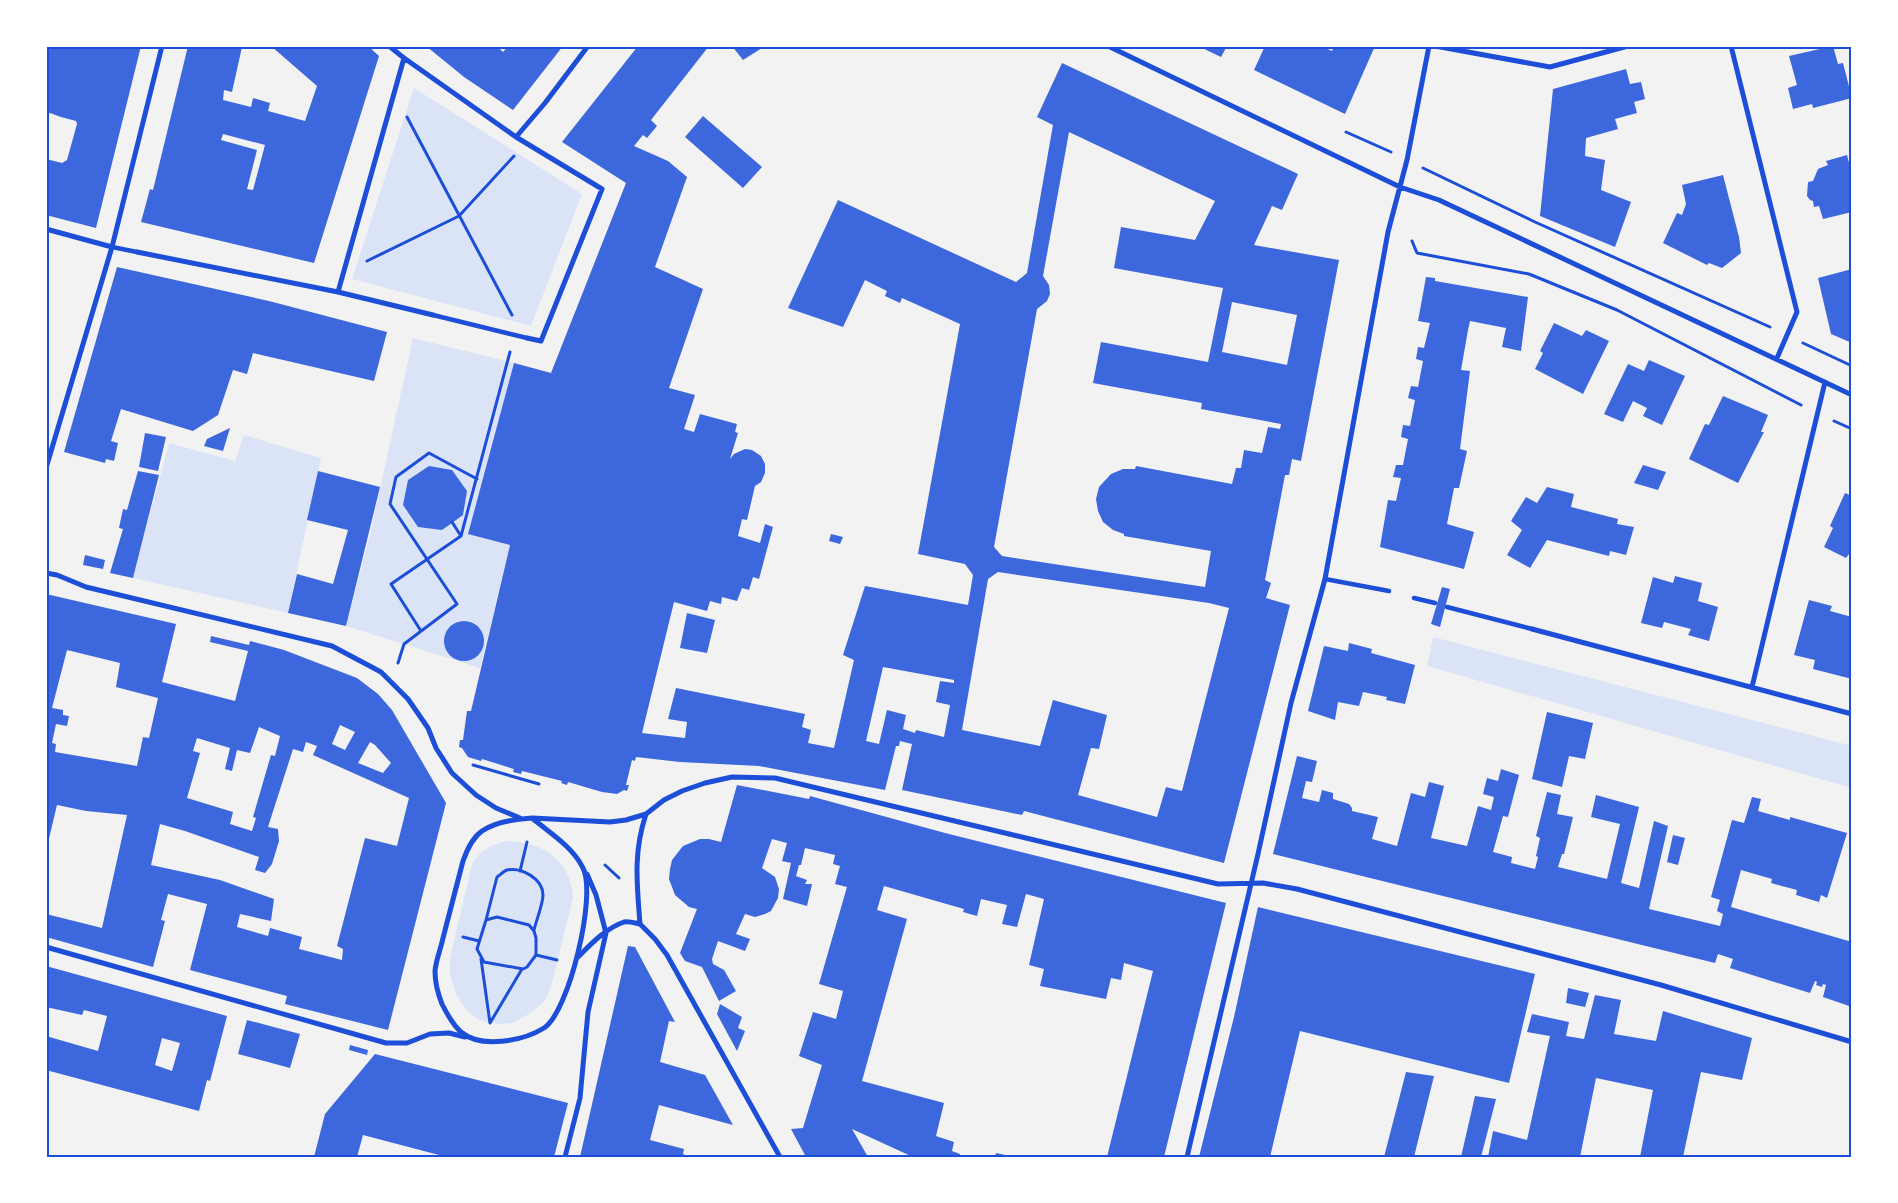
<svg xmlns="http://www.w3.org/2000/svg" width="1898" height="1203" viewBox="0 0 1898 1203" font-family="'Alegreya Sans',sans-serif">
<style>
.green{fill:#dbe4f7}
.building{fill:#3d67dc;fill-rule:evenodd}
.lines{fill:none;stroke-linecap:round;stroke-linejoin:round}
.path{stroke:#1d4ed8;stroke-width:3}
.pedestrian{stroke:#1d4ed8;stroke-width:4.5}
.minor{stroke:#1d4ed8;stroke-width:5}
.neatline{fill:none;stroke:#1d4ed8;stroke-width:2}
</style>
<rect width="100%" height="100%" fill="#f2f2f2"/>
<path class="green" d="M414,88l168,106 -51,132 -179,-47z
M413,338l101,25 -46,170 42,12 -30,123 -134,-42 24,-91z
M244,435l77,23 -33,155 -155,-35 36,-135 66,18z
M1433,637l419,109v42l-425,-122z
M508,841c36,1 63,20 65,57l-22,89 -7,15 -15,12 -17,9 -14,1 -19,-4 -13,-10 -10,-16 -6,-19v-17l22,-94c10,-16 19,-19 36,-23z"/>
<path class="building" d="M46,46h95l-45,182 -50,-13v-56l16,4 5,-3 10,-36 -1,-3 -15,-4 -11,-4 -4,2z
M188,46l54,1 -10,45 -8,-2 -1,10 28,7 2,-9 17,5 -2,8 37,10 12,-35 -46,-40h97l11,10 -65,207 -173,-41 9,-33 3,1zM223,134l42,11 -12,45 -6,-1 10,-39 -36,-10z
M426,46h71l6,6 5,-6h55l-50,64 -49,-33z
M638,46h71l-58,74 6,6 -10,12 -4,-3 -9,11 34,15 19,16 -32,90 48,22 -34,99 26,7 -11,34 10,3 6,-18 37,10 -2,8 3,1 -8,26 4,-5 11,-5 7,1 9,6 4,8v9l-4,9 -6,4 -8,34 -5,-1 -4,17 22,7 5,-19 8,3 -14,52 -6,-2 -4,13 -7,-2 -5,13 -15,-4 -1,7 -11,-3 -3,10 -33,-9 -32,131 43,5 2,-16 -19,-3 8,-31 129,26 -3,13 9,3 -3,13 26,5 20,-88 -11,-5 22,-69 103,19 5,-30 -8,-11 -47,-10 42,-230 -58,-26 -2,5 -15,-7 2,-5 -22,-11 -22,47 -55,-19 50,-108 178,82 11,-9 26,-148 -16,-8 25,-54 236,111 -16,36 -10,-4 -18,39 85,15 -38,201 -9,-2 -3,16h-4l-20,105 6,3 -5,15 24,7 -66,258 -200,-52 -2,4 -120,-25 10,-46 -12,-3 -1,5h-3l-11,44 -126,-24 -79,-4 -44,-5 -1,4 -3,-1 -6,25h3l-2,6 -3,-1 -7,4 -15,-2 -34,-10 -1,3 -6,-2 1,-2 -40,-10 -1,3 -8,-2 1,-3 -32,-10 -1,2 -13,-4 -6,-9 -3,-1 1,-7h3l4,-29h4l39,-166 -42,-11 46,-171 37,10 75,-190 -64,-41zM1069,132l146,69 -20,39 -74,-13 -7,41 109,20 -15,74 -107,-20 -8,41 109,20 -1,6 80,15 -1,5 -12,-2 -6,26 -18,-3 -3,18h-5l-4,16 -96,-18 -1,3h-12l-12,5 -12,13 -3,12 2,12 5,11 10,8 11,4v2l87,15 -6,36 -203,-31 -8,-9 43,-238 10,-8 3,-7 -1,-9 -6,-9zM1232,302l65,13 -10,50 -65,-13zM998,572l211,31 20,5 -47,183 -16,-4 -9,30 -79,-22 13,-47 8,1 8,-34 -54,-15 -13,46 -78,-16 26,-151zM883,667l71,13v3l-14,-2 -4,21 14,3 -6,32 -28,-7 -1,3 -12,-4 3,-14 -19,-5 -8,34 -13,-3z
M732,46h33l-22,14z
M1198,46h29l-6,11z
M1265,46h56l11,5 2,-5h41l-30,68 -91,-44z
M1833,46l5,18 5,-1 9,35 -39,10 -1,-4 -19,5 -5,-21 9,-3 -8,-29z
M1626,69l4,15 11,-2 4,17 -11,3 3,11 -22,6 3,10 -32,9 -1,18 20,4 -4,30 30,12 -16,45 -75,-31 13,-127z
M703,116l59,51 -19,21 -58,-51z
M1847,155l5,19v38l-29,7 -4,-13 -5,1 -1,-6 -3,-1 -3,-4 1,-14 5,-1 5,-12 10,-4 -2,-4z
M1723,175l16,62 2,16 -19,15 -13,-5 -2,2 -44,-22 14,-30 5,2 4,-11 -4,-19z
M117,267l152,34 118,31 -13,49 -121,-28 -6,21 -14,-4 -15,45 -25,16 -72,-22 -10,32 7,2 -4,18 -8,-2 -1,4 -41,-11z
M1852,269v74l-21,-9 -13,-56z
M1426,277l9,1v3l93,16 -7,54 -19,-4 4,-19 -36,-7 -2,9 -7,40 9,1 -10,78 7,2 -8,37h-5l-7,36 27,8 -10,37 -84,-22 8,-47 8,1 5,-23 -8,-1 3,-12h7l5,-26 -7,-2 2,-12 7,1 5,-26 -7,-2 3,-12 7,1 5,-26 -7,-2 2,-12 6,1 6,-25 -12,-2z
M1554,323l28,13 4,-6 23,11 -26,53 -48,-25 8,-16 -3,-2z
M1649,360l36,16 -23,49 -19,-9 4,-8 -14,-7 -10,21 -19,-8 24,-50 16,7z
M1723,396l45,19 -7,17h3l-26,51 -49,-24 16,-35 4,1z
M230,428l-7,23 -19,-5 3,-7z
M145,433l21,4 -8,34 -19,-4z
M1643,465l23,7 -8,18 -24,-7z
M429,466l23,4 15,21 -4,24 -21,15 -24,-3 -15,-22 5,-25z
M138,471l21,4 -26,103 -23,-5 13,-44 -4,-1 4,-19 4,1z
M318,471l62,16 -34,139 -58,-13 9,-39 36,10 15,-54 -41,-10z
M1547,487l27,7 -3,13 47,12 -1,5 17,3 -8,28 -16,-4 -1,5 -62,-16 -17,28 -23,-13 15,-25 -11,-9 15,-24 11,6z
M1845,493l7,3v59l-3,-1 -3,4 -22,-11 9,-19 -3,-2z
M831,534l12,3 -3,7 -11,-3z
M85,555l20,5 -2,9 -20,-4z
M1675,576l27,7 -4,18 20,6 -9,34 -21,-6 3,-6 -27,-7 -2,6 -21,-5 12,-46 20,6z
M1442,587l8,2 -10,38 -9,-3z
M46,594l130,30 -14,58 73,19 13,-50 -38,-9 1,-6 38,9 1,-4 34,9 73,28 21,16 14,16 54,93 -58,227 -103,-26 2,-8 -97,-26 17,-66 -39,-10 -7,26 4,1 -12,46 -107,-30v-23l56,14 25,-113 -41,-4 -29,-6 -11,46zM67,650l53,13 -4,24 42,11 -9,40 -6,-1 -6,29 -82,-14 1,-8 -4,-1 4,-19 11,2 2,-10 -6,-1v-5l-11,-2zM340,725l15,7 -10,18 -13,-6zM259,727l21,9 -5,20 -4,-1 -18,62 3,1 -4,13 -22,-7 3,-12 -46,-14 13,-45 -7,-2 4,-13 33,10 -5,21 7,2 5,-21 13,3zM306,742l11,4 -4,9 96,43 -12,48 -32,-8 -28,108 6,3 -1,11 -43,-11 3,-12 -32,-9 -2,8 -31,-9 3,-13 31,7 3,-22 -54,-19 -69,-15 9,-41 25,7 74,26 -4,13 10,3 7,-9 7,-23 -1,-12 -10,-2 25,-78 10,3zM370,742l5,3 16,18 -8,10 -25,-10z
M1809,600l23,6 -2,5 22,6v62l-39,-10 2,-9 -21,-5z
M687,613l28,7 -8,33 -27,-5z
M444 641a20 20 0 1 1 40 0a20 20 0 1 1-40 0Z
M1349,643l23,6 -1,4 44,12 -10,39 -19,-4 1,-3 -24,-5 -4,14 -21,-4 -3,18 -27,-9 16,-65 24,5z
M1547,712l46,11 -8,36 -16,-3 -7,31 -30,-8z
M1297,756l20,5 -5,21 -6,-1 -4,17 17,4 3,-12 11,3v6l16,5 3,4v3l26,6 -6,22 25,7 14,-53 14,4 4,-15 15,4 -13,52 36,8 11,-40 13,4 3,-13 -11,-3 4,-16 11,3 3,-12 18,6 -11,42 -5,-1 -10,36 19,5 -1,6 24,6 3,-12 -2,-1 4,-18 -4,-2 11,-44 14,3 -4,19 16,3 -9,37h-2l-4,13 49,12 13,-55 -29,-7 5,-22 43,12 -18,76 18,5 15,-67 14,5 -19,83 71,17 3,-12 -6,-3 3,-11 -9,-3 21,-77 12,3 8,-26 9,2 -3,12 32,9v-3l57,16 -20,65 -6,-3 -2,7 -23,-7 1,-5 -26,-7 1,-4 -31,-9 -10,37 121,35v65l-29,-10 3,-12 -3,-1 -1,3 -6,-2 1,-3 -2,-1 -5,12 -80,-25 3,-9 -15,-5 -3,9 -442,-109z
M737,785l72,14 1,-3 135,37 281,70 -62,254h-57l46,-186 -29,-8 -3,17 -10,-2 -5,21 -66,-13 4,-17 -15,-4 15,-66 -18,-5 -9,33 -15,-3 5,-19 -26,-6 -4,17 -14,-4 1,-3 -80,-23 -7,24 30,9 -45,162 82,22 -8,33 18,6 -2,9 8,3 -1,3h-46l-61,-28 16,28h-62l-15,-28 12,-1 19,-63 -23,-9 14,-44 23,7 7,-28 -24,-7 28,-97 -12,-3 5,-18 -7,-2 2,-9 -30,-7 -4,17h-2l-3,11 11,4 -2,4h7l-5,22 -24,-7 8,-36 -9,-2 5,-18 -15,-4 -10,29 13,9 4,12 -1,9 -7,13 -6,3 -10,3 -10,-3 -9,20 14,5 -5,12 -27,-10 -6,18 1,5 11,6 12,21 -17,10 -17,-34 -17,-6 -5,-8 17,-44 -8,-2 -14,-12 -6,-16 1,-10 2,-9 11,-14 17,-7h9l12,3z
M1673,835l12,3 -7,27 -11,-3z
M1258,907l277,67 -26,109 -209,-52 -30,126h-71l35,-140z
M628,946l7,1 40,75 -6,-1 -9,41 45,13 28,50 -74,-20 -9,35 34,9 -1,5 6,3h-109z
M46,966l181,50 -17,65 -3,-1 -8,31 -153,-41v-34l52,15 9,-35 -23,-6 -2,5 -36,-8zM162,1038l18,5 -8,28 -17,-6z
M1568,988l21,5 -4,14 -19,-4z
M1595,995l26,5 -7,34 42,7 7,-30 89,27 -10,42 -41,-8 -18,85h-43l13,-67 -57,-12 -16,79h-92l5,-26 34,9 23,-104 -23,-4 5,-18 37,8 -3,14 18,3z
M720,1004l22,13 -4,11 7,3 -8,20 -20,-37z
M247,1020l53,14 -10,34 -52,-14z
M350,1045l18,5 -1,5 -18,-5z
M375,1054l193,49 -14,54h-51l-8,-2 -1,2h-55v-2l-76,-20 -6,22h-43l11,-43z
M1406,1072l28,4 -20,81h-30z
M1475,1096l21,3 -15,58h-20z
M996,1153l14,3v1h-15z"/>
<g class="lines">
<path class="path" d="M407,117l105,198
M1346,132l45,20
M1423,168l112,54 235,105
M1412,241l5,12 112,21 88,36 184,95
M367,261l92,-45 55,-60
M1803,343l49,23
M1834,421l18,8
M452,522l9,14
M421,631l-30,-47 70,-48 49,-184
M398,663l6,-19 53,-40 -67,-100 6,-27 33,-24 48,26
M473,765l66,19
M605,865l14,13
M520,871l7,-29
M486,920l11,-43c3,-2 7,-6 10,-7 15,-3 36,9 36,25 0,9 -7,26 -9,35
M463,937l16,4
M536,955l-9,12 -4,2 -39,-7 -7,-13 9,-29 11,-3 32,8 5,6 2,7v17l21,5
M481,959l9,64 32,-54"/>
<path class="pedestrian" d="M112,247l25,5
M433,315l94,23
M1325,579l64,12
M1414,598l21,5
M1447,607l85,22"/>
<path class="minor" d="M389,46l15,12
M1108,46l292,141 39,13 413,195
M1435,46l115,21 78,-21
M1731,46l66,266 -20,46
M516,137l29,-34 43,-57
M46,229l66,18
M137,252l201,40
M433,315l-95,-23 66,-234 112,79 86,52 -61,152 -14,-3
M46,468l66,-221 50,-201
M46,573l11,2 29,12 246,59 49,26 27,27 20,29 8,20 16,25 24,22 20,13 24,10
M1532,629l320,85
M1752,687l73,-305
M532,818l78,4 16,-2 20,-6 18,-14 18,-9 23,-8 27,-6 43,1 443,106 45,-1 34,6 364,96 191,57
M532,818c18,15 41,29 51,50 14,27 -14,144 -39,160 -21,13 -63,21 -83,4 -8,-7 -14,-18 -19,-28 -4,-10 -7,-22 -7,-33 1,-11 6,-23 8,-33 7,-26 13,-51 20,-77 4,-11 9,-23 19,-30 13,-9 34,-12 50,-13z
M640,924l15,15 12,16 113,202
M640,924c-3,-40 -7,-71 6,-110
M46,947l340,96h21l23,-9 19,-1 16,4
M578,957c13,-13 28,-29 46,-35 5,-1 11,1 16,2
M565,1157l15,-59 8,-86 18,-79 -10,-38 -9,-21
M1187,1157l71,-303 33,-151 34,-124 63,-347 19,-72 22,-114"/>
</g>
<rect width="1898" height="1203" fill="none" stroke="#ffffff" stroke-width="95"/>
<rect x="48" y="48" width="1802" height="1108" class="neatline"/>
</svg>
